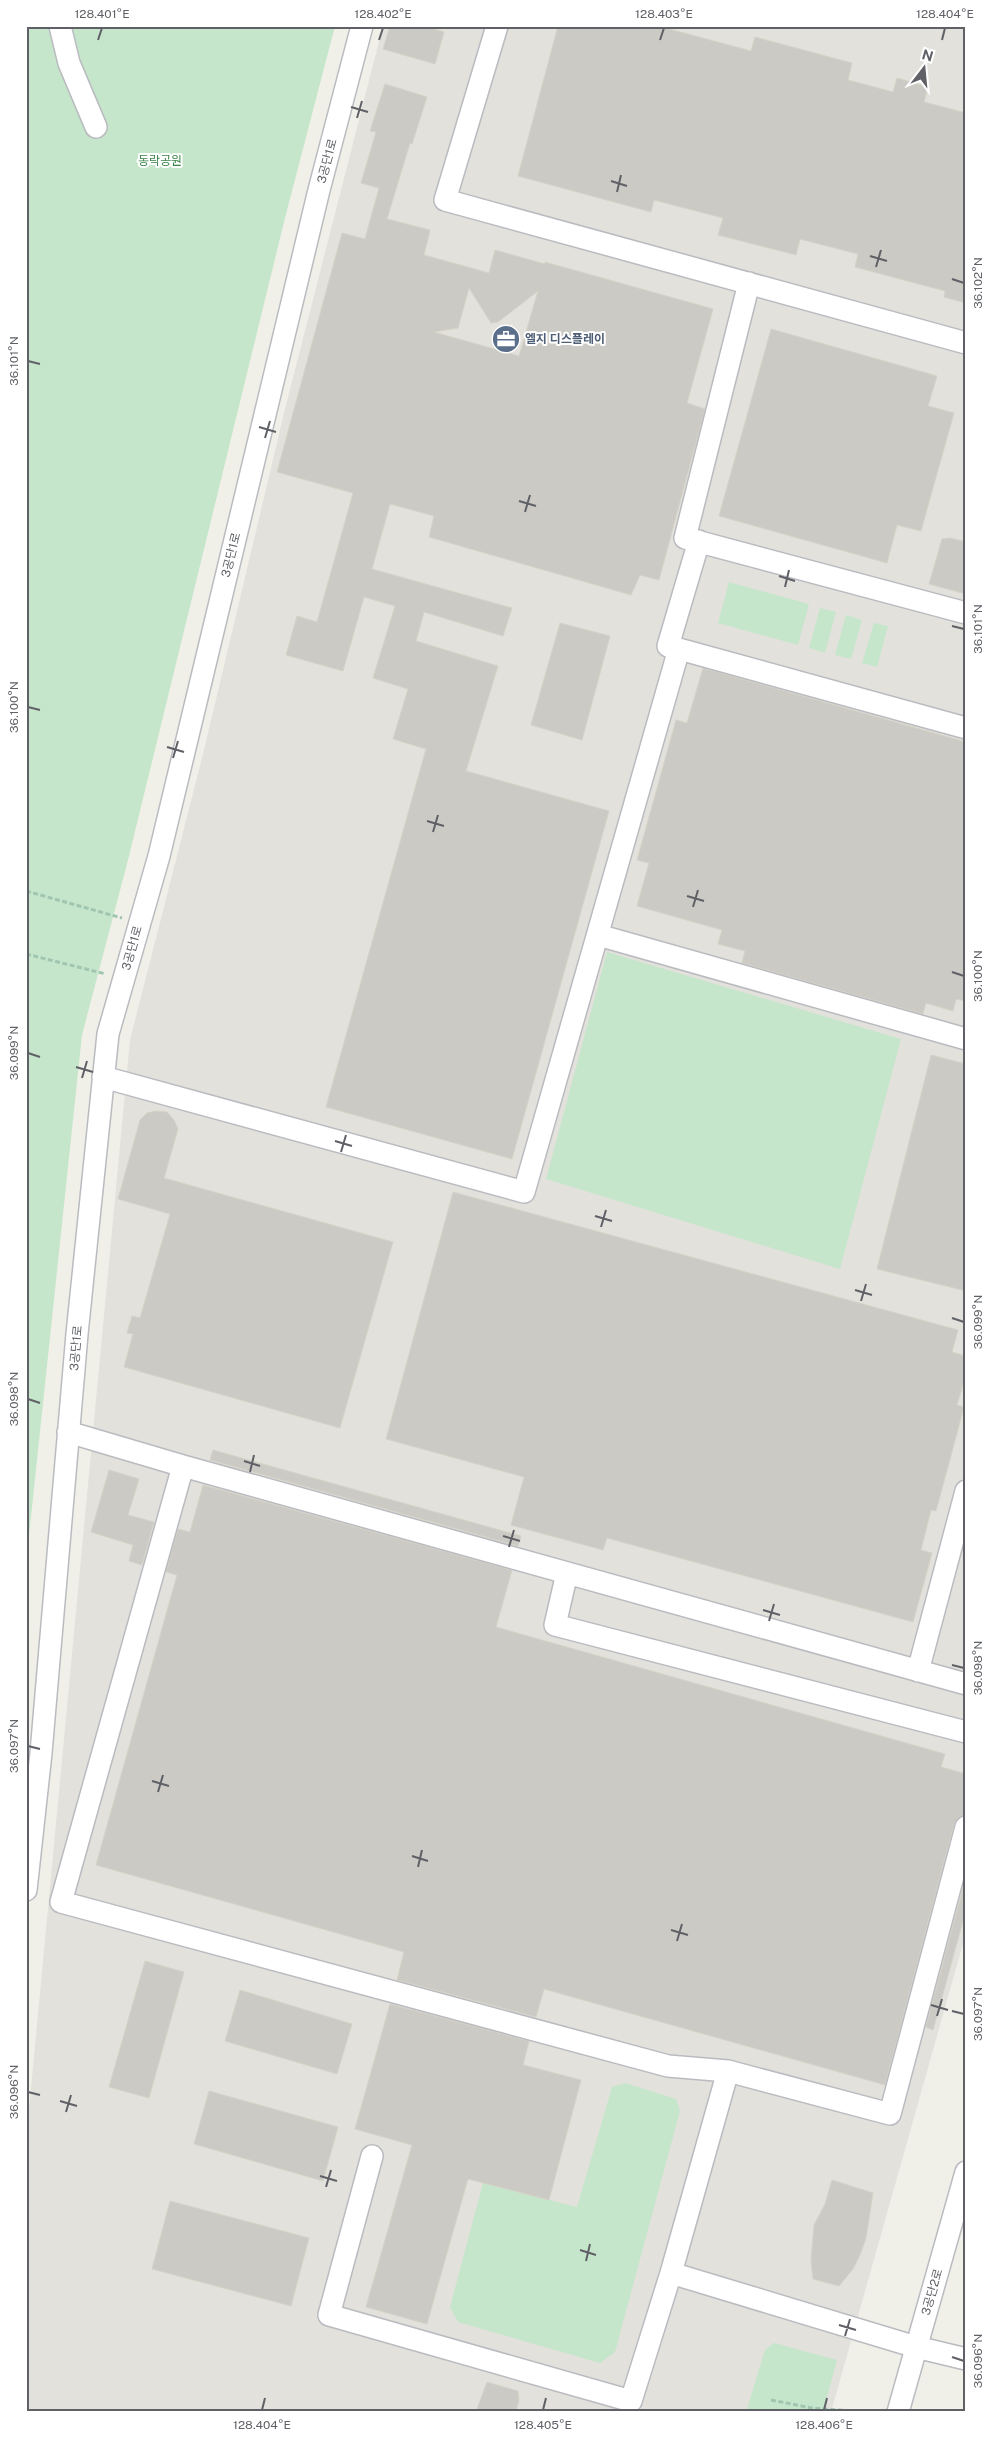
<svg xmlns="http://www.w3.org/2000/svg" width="992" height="2438" viewBox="0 0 992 2438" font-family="'Public Sans','Noto Sans KR',sans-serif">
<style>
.industrial{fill:#e2e1dc}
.green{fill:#c6e6cb}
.building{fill:#cccac4;stroke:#d5d3c6;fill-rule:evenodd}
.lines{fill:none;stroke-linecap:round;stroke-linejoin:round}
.minor-casing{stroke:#babbc0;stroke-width:24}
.path{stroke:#a0c6b1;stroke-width:3;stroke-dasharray:5 2.5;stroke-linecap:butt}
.minor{stroke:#fff;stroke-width:21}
.ticks{fill:none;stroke:#5f6167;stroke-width:2}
.labels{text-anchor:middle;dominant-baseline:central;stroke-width:4;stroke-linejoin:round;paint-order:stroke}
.park-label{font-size:12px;fill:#3a834a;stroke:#fff}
.street-label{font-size:12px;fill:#5f6167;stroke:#fff}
.service-label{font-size:12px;font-weight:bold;fill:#4e5e75;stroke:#fff;text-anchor:start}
.neatline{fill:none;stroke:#5f6167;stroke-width:2}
.ticks-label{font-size:12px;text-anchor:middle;fill:#5f6167}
</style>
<rect width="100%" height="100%" fill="#f0f0e8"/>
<path class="industrial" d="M383,26h583v1907l-135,479h-805v-271l104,-1101 74,-290 81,-341z"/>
<path class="green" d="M26,26h309l-50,192 -157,642 -46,175 -56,529z
M729,582l80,22 -11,41 -80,-22z
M820,608l16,4 -11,41 -16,-5z
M846,615l16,5 -11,39 -16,-4z
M874,623l14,3 -11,41 -15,-4z
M607,952l294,87 -61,230 -294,-90z
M625,2083l51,16 4,12 -65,241 -15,11 -142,-41 -8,-15 33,-124 94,24 35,-120z
M774,2343l63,17 -14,52h-77l19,-62z"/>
<path class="building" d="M390,26h34l20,6 -9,32 -52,-15z
M558,26h100l93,25 4,-14 97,26 -4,17 45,12 4,-14 31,9 -4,15 42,11v190l-22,-6 1,-6 -90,-24 3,-13 -58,-15 -4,16 -78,-20 5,-17 -69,-18 -3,12 -133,-36z
M385,84l42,13 -15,47 -2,-1 -23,76 43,11 -6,25 65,18 6,-23 50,14v-2l168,47 -26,94 18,6 -46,171 -19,-5 -9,20 -202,-58 5,-21 -44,-12 -18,65 140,39 -9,28 -79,-24 -8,29 82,25 -32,105 143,40 -97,348 -186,-52 100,-358 -33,-10 15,-50 -35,-11 22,-72 -31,-9 -21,74 -57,-16 11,-39 20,6 36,-129 -76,-21 65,-239 23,6 14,-51 -18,-5 15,-51 -6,-1zM469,288l22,35 7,-1 40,-31 -19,65 -85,-24 24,-4z
M771,329l166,47 -9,30 26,7 -33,118 -24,-6 -10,38 -168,-47z
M950,538l16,4v52l-37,-10 13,-45z
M560,623l50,13 -28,104 -51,-15z
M703,668l263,74v259l-10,-2 -3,12 -27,-8 -3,11 -181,-51 3,-12 -27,-7 4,-14 -85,-24 12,-43 -12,-3 39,-140 11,3z
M931,1055l35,9v227l-89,-22z
M156,1111l11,1 7,8 4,9 -14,49 229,64 -53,186 -216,-61 9,-33 -6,-1 5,-17 8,2 30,-104 -52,-15 22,-79 7,-7z
M453,1192l505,138 -6,22 14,4v19l-9,30 7,2 -28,104 -5,-1 -10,40 11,3 -19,69 -306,-84 -4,12 -92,-25 13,-48 -138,-38z
M213,1450l308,86 -3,10 -308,-86z
M109,1470l30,9 -11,36 26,7 -12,43 -13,-4 4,-16 -42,-13z
M203,1485l309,85 -16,57 449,127 -4,13 25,7v41l-8,3 -4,6 -69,261 -341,-96 -8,28 -139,-37 7,-28 -308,-87 81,-290 -11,-3 12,-43 12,3z
M966,1877v33l-33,120 -7,-3z
M145,1961l39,11 -35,126 -40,-11z
M240,1990l112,34 -15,50 -112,-33z
M390,2004l139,37 -6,24 58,15 -32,120 -81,-21 -41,145 -61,-17 46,-162 -57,-16z
M209,2091l129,36 -15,54 -129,-37z
M832,2180l41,13 -7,45 -6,17 -7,14 -14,17 -26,-7 -2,-19 3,-35 11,-21z
M170,2201l139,37 -18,68 -139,-37z
M487,2382l31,9 1,9 -3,12h-40z"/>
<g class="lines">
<defs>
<path id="minor" d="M60,26l9,37 27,64
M497,26l-52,174 521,143
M749,283l-64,255 281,75
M679,649l287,79
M598,935l368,104
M103,1077l421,115 155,-543 -11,-3 31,-105
M68,1432l115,34 783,218
M183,1466l-122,436 607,164 60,5 162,43 76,-287
M567,1573l-12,52 411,107
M918,1671l48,-180
M26,1890l15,-137 36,-419 31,-300 51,-178 160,-666 43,-164
M372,2156l-43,159 302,86 40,-128 57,-202
M671,2273l245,74 50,12
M898,2412l68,-240"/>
</defs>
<use href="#minor" class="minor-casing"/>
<path class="path" d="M26,891l96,27
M26,954l80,20
M26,1192v2
M771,2400l41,8 52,4"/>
<use href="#minor" class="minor"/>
</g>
<path class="ticks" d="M98,40l4,-12M379,40l4,-12M660,40l4,-12M942,40l3,-12M351,107l17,5M357,118l5,-17M611,181l16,5M617,192l4,-17M870,256l17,5M876,267l5,-17M952,279l12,4M28,361l12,3M259,427l17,5M265,438l5,-17M519,501l17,5M525,512l5,-17M779,576l16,5M785,587l4,-17M952,626l12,3M28,707l12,3M167,747l17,5M173,758l5,-17M427,821l17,5M433,832l5,-17M687,896l17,5M693,907l5,-17M952,972l12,4M28,1053l12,4M76,1067l17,5M82,1078l5,-17M335,1141l17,5M341,1152l5,-17M595,1216l17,5M601,1227l5,-17M855,1290l17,5M861,1301l5,-17M952,1318l12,4M28,1399l12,4M244,1461l16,5M250,1472l4,-17M503,1536l17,5M509,1547l5,-17M763,1610l17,5M769,1621l5,-17M952,1665l12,3M28,1746l12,3M152,1781l17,5M158,1792l5,-17M412,1856l16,5M418,1867l4,-17M671,1930l17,5M677,1941l5,-17M931,2005l17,5M952,2011l12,3M937,2016l5,-17M28,2092l12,3M60,2101l17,5M66,2112l5,-17M320,2176l17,5M326,2187l5,-17M580,2250l16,5M586,2261l4,-17M839,2325l17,5M845,2336l5,-17M952,2357l12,4M262,2410l3,-12M543,2410l3,-12M824,2410l3,-12"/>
<defs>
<symbol id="office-disc" viewBox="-11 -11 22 22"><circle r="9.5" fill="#5c6f8a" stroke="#fff"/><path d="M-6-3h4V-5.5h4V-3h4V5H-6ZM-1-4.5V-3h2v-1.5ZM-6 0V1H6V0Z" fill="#fff"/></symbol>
</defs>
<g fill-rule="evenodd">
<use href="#office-disc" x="490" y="323" width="32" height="32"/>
</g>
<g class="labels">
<g class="park-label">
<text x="160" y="161">동락공원</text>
</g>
<g class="street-label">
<text transform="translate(327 161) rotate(-75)">3공단1로</text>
<text transform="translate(231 555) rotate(-76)">3공단1로</text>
<text transform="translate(132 948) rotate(-74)">3공단1로</text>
<text transform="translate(76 1348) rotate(-85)">3공단1로</text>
<text transform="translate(932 2292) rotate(-74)">3공단2로</text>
</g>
<g class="service-label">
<text x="525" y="339">엘지 디스플레이</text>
</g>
</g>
<rect width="992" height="2438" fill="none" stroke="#ffffff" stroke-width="55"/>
<g transform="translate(924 68) rotate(16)" stroke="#ffffff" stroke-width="4" paint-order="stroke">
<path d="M0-4L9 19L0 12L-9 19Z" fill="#5f6167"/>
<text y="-8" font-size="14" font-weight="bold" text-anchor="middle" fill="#5f6167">N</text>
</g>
<rect x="28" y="28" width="936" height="2382" class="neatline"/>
<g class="ticks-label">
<text x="102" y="18">128.401°E</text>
<text x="383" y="18">128.402°E</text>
<text x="664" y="18">128.403°E</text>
<text x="945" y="18">128.404°E</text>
<text transform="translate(978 283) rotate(-90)" y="4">36.102°N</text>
<text transform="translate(14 361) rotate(-90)" y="4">36.101°N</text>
<text transform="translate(978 629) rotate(-90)" y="4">36.101°N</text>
<text transform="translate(14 707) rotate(-90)" y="4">36.100°N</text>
<text transform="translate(978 976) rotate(-90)" y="4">36.100°N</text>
<text transform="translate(14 1053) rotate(-90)" y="4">36.099°N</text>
<text transform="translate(978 1322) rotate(-90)" y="4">36.099°N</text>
<text transform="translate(14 1399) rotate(-90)" y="4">36.098°N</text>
<text transform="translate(978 1668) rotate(-90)" y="4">36.098°N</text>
<text transform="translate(14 1746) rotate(-90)" y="4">36.097°N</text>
<text transform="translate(978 2014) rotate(-90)" y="4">36.097°N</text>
<text transform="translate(14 2092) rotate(-90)" y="4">36.096°N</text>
<text transform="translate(978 2361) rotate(-90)" y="4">36.096°N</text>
<text x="262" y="2429">128.404°E</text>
<text x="543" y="2429">128.405°E</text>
<text x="824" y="2429">128.406°E</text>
</g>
</svg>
